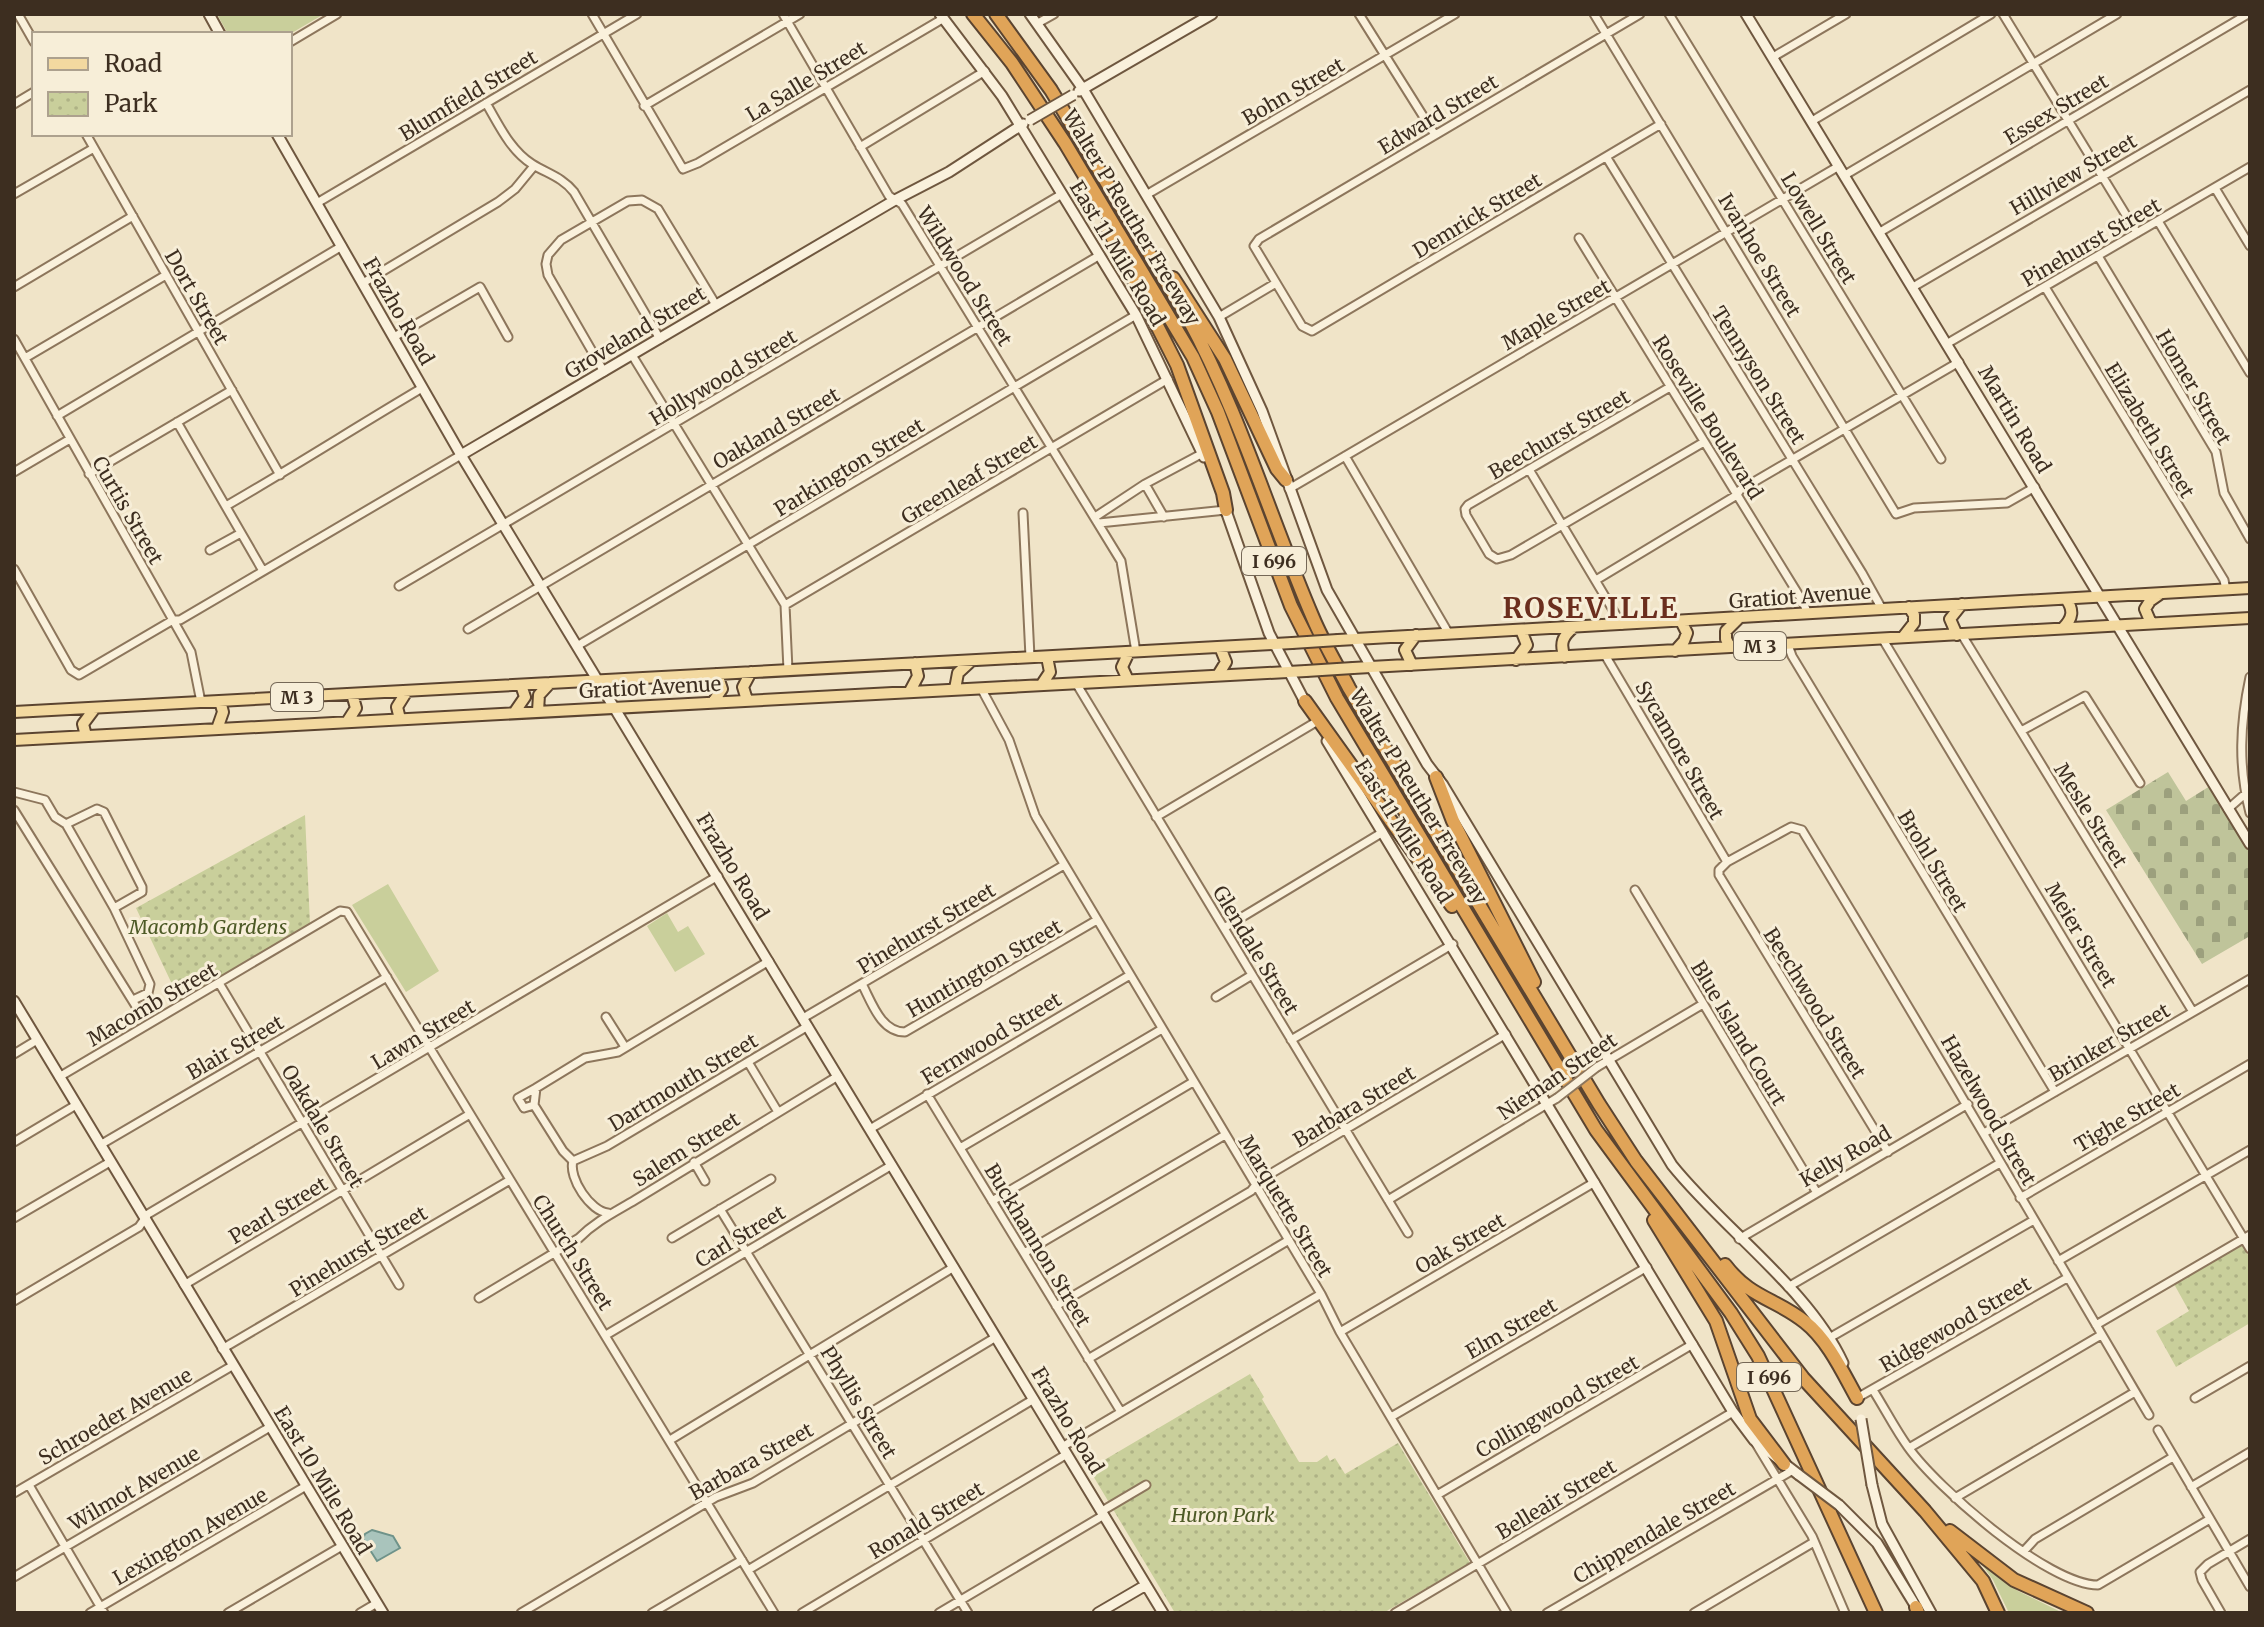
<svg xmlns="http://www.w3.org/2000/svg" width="2264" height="1627" viewBox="0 0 2264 1627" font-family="Merriweather,serif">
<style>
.grass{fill:#c9cf9b}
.cemetery{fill:url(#cemetery-stones)}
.park{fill:url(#park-dots)}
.water{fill:#a9c4bc;stroke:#6f938a;stroke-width:2}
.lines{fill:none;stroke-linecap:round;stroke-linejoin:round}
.street-casing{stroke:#8d765c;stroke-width:11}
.secondary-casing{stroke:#6f573f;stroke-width:13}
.primary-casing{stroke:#5b4430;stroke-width:14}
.highway-casing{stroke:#5b4430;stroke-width:16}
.street{stroke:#faf1dc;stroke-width:7}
.secondary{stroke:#faf1dc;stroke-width:9}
.primary{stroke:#f3d9a0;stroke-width:10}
.highway{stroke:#e0a458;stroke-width:12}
.street-bridge-casing{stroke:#8d765c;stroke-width:11;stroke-linecap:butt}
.secondary-bridge-casing{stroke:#6f573f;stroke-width:13;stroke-linecap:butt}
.primary-bridge-casing{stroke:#5b4430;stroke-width:14;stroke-linecap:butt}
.street-bridge{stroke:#faf1dc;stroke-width:7}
.secondary-bridge{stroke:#faf1dc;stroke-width:9}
.primary-bridge{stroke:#f3d9a0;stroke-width:10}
.labels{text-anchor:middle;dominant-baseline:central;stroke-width:6;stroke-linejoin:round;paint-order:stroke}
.shield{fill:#f7eed8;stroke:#756857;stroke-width:2}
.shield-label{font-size:18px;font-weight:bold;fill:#3d2e20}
.street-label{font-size:20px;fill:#3d2e20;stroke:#f7eed8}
.park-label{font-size:20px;font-style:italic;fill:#4d5a26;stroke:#f7eed8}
.district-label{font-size:28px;font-weight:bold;letter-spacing:2px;fill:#6b2e1e;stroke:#f7eed8}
</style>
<defs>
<pattern id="cemetery-stones" width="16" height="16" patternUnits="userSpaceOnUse" patternTransform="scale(2)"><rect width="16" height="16" fill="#bfc49a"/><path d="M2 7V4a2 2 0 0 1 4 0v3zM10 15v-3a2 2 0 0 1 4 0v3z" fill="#9ca07d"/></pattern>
<pattern id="park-dots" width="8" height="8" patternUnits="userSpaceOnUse" patternTransform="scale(2)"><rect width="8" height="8" fill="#c9cf9b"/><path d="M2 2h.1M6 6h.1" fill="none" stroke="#aeb285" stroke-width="1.8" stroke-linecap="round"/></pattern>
</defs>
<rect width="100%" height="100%" fill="#f0e4c8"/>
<path class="grass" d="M217,14h107l-34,20h-62z
M388,884l51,87 -33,21 -54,-87z
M667,913l11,19 10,-6 17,28 -30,18 -28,-46z
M1983,1566l35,25 45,22h-54l-16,-33z"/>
<path class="cemetery" d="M2168,772l18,29 24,-15 40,65v85l-48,28 -96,-154z"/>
<path class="park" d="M305,815l5,109 -130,77 -44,-93z
M2242,1245l8,13v65l-74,44 -20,-36 33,-20 -15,-27z
M1250,1374l14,23 -2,2 37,63h18l10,-7 3,6 5,-3 10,16 53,-31 72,120 -87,50h-208l-86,-144z"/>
<path class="water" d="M372,1530l21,6 7,12 -23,13 -14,-22 2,-5z"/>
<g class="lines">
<defs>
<path id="street" d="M18,14l16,28
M592,14l91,155 15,-6 246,-145
M783,14l106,182 13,8 219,357 15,91
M1359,14l76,121
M1594,14l302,500 18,-6 93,-5 28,-16
M1640,14l-381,225 -5,7 48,80 10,5 349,-207
M1669,14l272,445
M2003,14l134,219
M1038,23l16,-9
M290,42l47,-28
M1773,57l73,-43
M486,103c13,22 24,47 46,61 16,10 30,13 42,28l86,147
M14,104l20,-12
M644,106l156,-92
M1812,121l179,-107
M86,134l194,341
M860,147l125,-76
M1607,158l255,415 20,36
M1845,175l272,-161
M2215,188l35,58
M14,194l80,-46
M1146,195l309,-181
M317,203l320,-189
M2158,221l92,152
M1880,232l368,-218
M1579,238l224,364 5,12
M2098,256l118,196 8,41 26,46
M363,283l135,-81 17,-13 19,-23
M14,287l119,-71
M1913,287l337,-197
M2045,287l179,293 2,10
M1219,317l57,-34
M394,337l86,-50 28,50
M14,339l177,313 10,50
M1948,343l302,-176
M632,355l153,250 3,65
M25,358l141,-83
M604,372l-56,-97 -2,-11 2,-9 13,-15 67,-39 14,-1 16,9 58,96
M1670,387l-202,118 -3,4 1,6 23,39 8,5 14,-4 193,-113
M57,416l285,-170
M177,422l86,149
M1345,456l104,178
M1530,471l92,154
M14,472l56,-33
M89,474l143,-84
M1145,484l19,33
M1289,489l550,-323
M226,506c66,-38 130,-79 196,-118
M1023,513l7,144
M1095,517l50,-33 58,-31
M1099,523l127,-13
M210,550l31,-17
M14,569l57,101 8,5 94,-55h7l281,-165
M1596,580l141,-85 3,-5 219,-128
M399,586l663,-392
M785,605l383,-226
M468,629l632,-374
M1962,635l231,377
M1882,638l368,611
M1788,645l4,11 263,436
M577,646l559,-331
M1605,655l122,207
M2250,677c-10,47 -12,89 0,136
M1076,683l332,550
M981,688l28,52 26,75
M2021,731l64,-35 55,87
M14,792l31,8 10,17 11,7 48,84 36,76 -2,9 -15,7
M2228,809l17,-15
M14,810l128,206
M1036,817l285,477 19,38 167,281
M1156,817l160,-95
M66,824l31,-15 7,3 38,75v5l-28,16
M1635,890l182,303
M1224,928l159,-96
M219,983l180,302
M862,984c10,19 19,48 43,48l192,-112
M1216,997l36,-22
M606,1017l19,30
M803,1018l261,-153
M1291,1040l162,-96
M14,1054l23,-14
M748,1062l30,50
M1597,1067l106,-63
M59,1077l281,-166 7,1 427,701
M927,1094l194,318
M534,1105l-10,3 -6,-10 18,-10
M870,1129l260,-154
M1984,1133l266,-154
M14,1142l62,-37
M100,1145l287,-168
M960,1148l202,-119
M1888,1152l-169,-277v-5l8,-8 64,-35 11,3c118,194 232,389 347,585
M573,1161l-10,-10 -29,-46 2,-17 49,-30 33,-6 151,-91
M573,1161l34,-15 201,-120
M573,1161c-5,17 18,51 35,52
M694,1162l11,19
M2020,1198l230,-134
M1388,1200l169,-102
M992,1201l201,-119
M720,1209l248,404
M14,1218l96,-56
M672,1238l99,-59
M1739,1239l229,-135
M1024,1253l201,-118
M2058,1261l192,-111
M184,1285l286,-171
M1788,1287l212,-124
M479,1298l100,-60c17,-17 36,-26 56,-38l203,-124
M14,1301l125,-74 9,-13 570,-338
M1056,1306l195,-115 9,-11 246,-146
M2096,1325l154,-90
M1340,1332l255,-150
M606,1335l286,-170
M1831,1337l203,-117
M222,1349l288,-169
M1088,1359l201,-119
M1873,1390c12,19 22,39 35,57 29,41 140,138 190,138l112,-66
M1857,1398l210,-120
M2195,1398l55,-32
M1391,1417l256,-150
M2158,1430l92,157
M670,1440l284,-173
M1755,1442l57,94 33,77
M1062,1447l259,-153
M1909,1448l192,-113
M29,1485l75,128
M2191,1487l59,-35
M14,1493l218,-127
M1437,1495l256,-151
M1955,1498l180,-106
M1102,1511l44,-26
M2024,1551l11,-12 138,-82
M748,1570l286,-171
M14,1577l256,-150
M90,1613l216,-127
M228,1613l114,-67
M360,1613l17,-10
M521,1613l195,-116 37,-14 243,-146
M652,1613l90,-53
M802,1613l265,-159
M939,1613l165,-98
M1395,1613l338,-201
M1547,1613l246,-143
M1694,1613l120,-71
M2221,1613l-19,-33 -2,-8 8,-8 42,-25"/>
<path id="secondary" d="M209,14l11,20
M940,14l62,82 134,219 68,142
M1030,14l53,75 136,228 43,94 65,179 100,174 16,21 229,380c52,65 137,124 171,198
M1746,14l504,830
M1079,91l133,-77
M277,134l184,321 702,1158
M461,455l434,-255 54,-28 74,-48
M1225,508l44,125 37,71
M1327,741l406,671 21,28 45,35
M14,1001l369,612
M1872,1485l10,39 49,89
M1839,1505l38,38 41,67
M1098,1613l48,-28"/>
<path id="primary" d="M2151,623l-6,-14 5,-8 10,-7
M2063,628c10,-10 11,-18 3,-29
M1957,635l-7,-16 12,-15
M1903,637l11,-14v-8l-5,-8
M1338,640l912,-52
M1730,647l-4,-8v-8l12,-12
M1675,651l9,-10 3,-8 -6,-12
M1565,657c-6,-14 -2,-21 9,-30
M1516,660l11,-15 -6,-15
M1412,665l-7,-15 11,-15
M1353,668l897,-50
M1218,675l8,-13 -6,-15
M1128,680l-6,-13 7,-15
M1042,684l8,-12 -3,-15
M955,689l3,-16 13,-12
M910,691l8,-15 -3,-13
M747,700l-4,-13 8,-15
M713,702l9,-13 -5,-15
M538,711l1,-16 11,-12
M14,712l1278,-69
M514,713l11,-16 -4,-12
M400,719l-3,-12 10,-16
M347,722l9,-14 -4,-14
M217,729l6,-17 -3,-11
M86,736l-3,-12 12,-16
M14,740l1292,-69"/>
<path id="highway" d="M973,14l39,49 53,80 128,214 25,55 73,194 46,92 259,432 135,183 27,43 118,257
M996,14l55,76 137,228c52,96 82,200 125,300 10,24 24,47 36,70l250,416 37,57 167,217 122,133 58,70 15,32
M1107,227l70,138 46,128 3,17
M1173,278l52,81 52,110 9,11
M1305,701l147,205
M1436,777l17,44 81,161
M1654,1220l62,101 34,98 34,45
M1725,1265c26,34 50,33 80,57 23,18 38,51 52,76
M1950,1531l64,49 73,33
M1916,1607l2,6"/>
</defs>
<use href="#street" class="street-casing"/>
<use href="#secondary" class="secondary-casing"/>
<use href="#primary" class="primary-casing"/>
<use href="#highway" class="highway-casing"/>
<use href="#street" class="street"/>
<use href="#secondary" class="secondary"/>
<use href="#primary" class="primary"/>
<use href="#highway" class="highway"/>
<defs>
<path id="street-bridge" d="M1557,1098l40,-31"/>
<path id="secondary-bridge" d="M1030,120l43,-25
M1861,1419l11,66
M1799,1475l40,30"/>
<path id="primary-bridge" d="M1292,643l46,-3
M1306,671l47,-3"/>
</defs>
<use href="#street-bridge" class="street-bridge-casing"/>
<use href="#secondary-bridge" class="secondary-bridge-casing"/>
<use href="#primary-bridge" class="primary-bridge-casing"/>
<use href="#street-bridge" class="street-bridge"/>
<use href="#secondary-bridge" class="secondary-bridge"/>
<use href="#primary-bridge" class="primary-bridge"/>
</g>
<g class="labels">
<g class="shield">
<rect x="1242" y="547" width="64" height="28" rx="6"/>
<rect x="1734" y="632" width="52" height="28" rx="6"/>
<rect x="271" y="683" width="52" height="28" rx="6"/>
<rect x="1737" y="1363" width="64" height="28" rx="6"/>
</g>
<g class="shield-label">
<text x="1274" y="561">I 696</text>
<text x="1760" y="646">M 3</text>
<text x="297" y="697">M 3</text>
<text x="1769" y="1377">I 696</text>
</g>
<g class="street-label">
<text transform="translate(806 81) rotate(-31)">La Salle Street</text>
<text transform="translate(1293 91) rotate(-30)">Bohn Street</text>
<text transform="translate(468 95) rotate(-31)">Blumfield Street</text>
<text transform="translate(2056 109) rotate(-31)">Essex Street</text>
<text transform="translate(1438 114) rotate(-31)">Edward Street</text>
<text transform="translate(2073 174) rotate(-30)">Hillview Street</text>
<text transform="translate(1477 215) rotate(-31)">Demrick Street</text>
<text transform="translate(1132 217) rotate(59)">Walter P Reuther Freeway</text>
<text transform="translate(1819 228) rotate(59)">Lowell Street</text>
<text transform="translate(2091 242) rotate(-30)">Pinehurst Street</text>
<text transform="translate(1118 253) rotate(59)">East 11 Mile Road</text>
<text transform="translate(1760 255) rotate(59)">Ivanhoe Street</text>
<text transform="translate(965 276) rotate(58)">Wildwood Street</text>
<text transform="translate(197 297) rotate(60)">Dort Street</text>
<text transform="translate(399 311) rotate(60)">Frazho Road</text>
<text transform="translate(1556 314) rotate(-30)">Maple Street</text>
<text transform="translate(635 332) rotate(-31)">Groveland Street</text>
<text transform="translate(1759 375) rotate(58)">Tennyson Street</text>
<text transform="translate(723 377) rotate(-31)">Hollywood Street</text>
<text transform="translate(2194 387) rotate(60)">Homer Street</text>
<text transform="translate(1708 417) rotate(58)">Roseville Boulevard</text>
<text transform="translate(2015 419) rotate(59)">Martin Road</text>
<text transform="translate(776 428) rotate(-30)">Oakland Street</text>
<text transform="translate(2150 430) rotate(59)">Elizabeth Street</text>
<text transform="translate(1559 434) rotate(-30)">Beechurst Street</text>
<text transform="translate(849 467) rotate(-31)">Parkington Street</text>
<text transform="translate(969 479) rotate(-31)">Greenleaf Street</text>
<text transform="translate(128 510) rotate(60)">Curtis Street</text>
<text transform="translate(1800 596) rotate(-4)">Gratiot Avenue</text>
<text transform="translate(650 687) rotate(-3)">Gratiot Avenue</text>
<text transform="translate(1680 750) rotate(60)">Sycamore Street</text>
<text transform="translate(1419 796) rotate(59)">Walter P Reuther Freeway</text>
<text transform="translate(2091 815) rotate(58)">Mesle Street</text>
<text transform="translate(1404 831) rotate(58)">East 11 Mile Road</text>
<text transform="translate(1933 861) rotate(59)">Brohl Street</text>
<text transform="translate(733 866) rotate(59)">Frazho Road</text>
<text transform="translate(926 928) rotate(-31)">Pinehurst Street</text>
<text transform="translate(2081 935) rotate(59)">Meier Street</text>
<text transform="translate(1256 950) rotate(59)">Glendale Street</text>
<text transform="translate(984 968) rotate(-30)">Huntington Street</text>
<text transform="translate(1815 1003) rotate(58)">Beechwood Street</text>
<text transform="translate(152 1004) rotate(-30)">Macomb Street</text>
<text transform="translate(1739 1033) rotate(59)">Blue Island Court</text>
<text transform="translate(423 1034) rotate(-31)">Lawn Street</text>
<text transform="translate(991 1038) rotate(-31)">Fernwood Street</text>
<text transform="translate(2109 1042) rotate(-30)">Brinker Street</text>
<text transform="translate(235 1047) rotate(-30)">Blair Street</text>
<text transform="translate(1557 1076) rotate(-34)">Nieman Street</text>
<text transform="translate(683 1082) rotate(-31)">Dartmouth Street</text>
<text transform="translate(1354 1106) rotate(-31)">Barbara Street</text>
<text transform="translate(1989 1110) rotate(60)">Hazelwood Street</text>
<text transform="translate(2127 1117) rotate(-30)">Tighe Street</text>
<text transform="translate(323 1126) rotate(59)">Oakdale Street</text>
<text transform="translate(686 1149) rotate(-32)">Salem Street</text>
<text transform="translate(1845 1156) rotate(-30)">Kelly Road</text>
<text transform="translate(1286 1206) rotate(59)">Marquette Street</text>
<text transform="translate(278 1210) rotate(-31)">Pearl Street</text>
<text transform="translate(740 1236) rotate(-31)">Carl Street</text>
<text transform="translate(1460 1243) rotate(-30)">Oak Street</text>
<text transform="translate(1038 1245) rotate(59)">Buckhannon Street</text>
<text transform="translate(358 1251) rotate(-31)">Pinehurst Street</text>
<text transform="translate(573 1252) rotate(58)">Church Street</text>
<text transform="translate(1955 1324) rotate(-30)">Ridgewood Street</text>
<text transform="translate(1511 1328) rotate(-30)">Elm Street</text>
<text transform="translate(859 1402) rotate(59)">Phyllis Street</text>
<text transform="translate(1557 1406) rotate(-30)">Collingwood Street</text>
<text transform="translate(115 1416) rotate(-30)">Schroeder Avenue</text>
<text transform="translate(1068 1420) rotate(59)">Frazho Road</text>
<text transform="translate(751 1461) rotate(-29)">Barbara Street</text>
<text transform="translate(323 1480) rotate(59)">East 10 Mile Road</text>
<text transform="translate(134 1488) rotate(-30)">Wilmot Avenue</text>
<text transform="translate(1556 1499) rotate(-31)">Belleair Street</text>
<text transform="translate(926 1520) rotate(-31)">Ronald Street</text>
<text transform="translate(1654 1532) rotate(-30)">Chippendale Street</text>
<text transform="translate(190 1536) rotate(-30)">Lexington Avenue</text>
</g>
<g class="park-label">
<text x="208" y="926">Macomb Gardens</text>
<text x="1223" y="1514">Huron Park</text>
</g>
<g class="district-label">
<text x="1591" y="608">ROSEVILLE</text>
</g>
</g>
<rect width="2264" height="1627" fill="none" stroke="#3d2e20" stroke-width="32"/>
<rect x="32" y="32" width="260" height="104" fill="#f7eed8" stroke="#ada18e" stroke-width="2"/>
<rect x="48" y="58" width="40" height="12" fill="#f3d9a0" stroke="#ada18e" stroke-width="2"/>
<text x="104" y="72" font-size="24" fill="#3d2e20">Road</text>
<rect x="48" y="92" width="40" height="24" fill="url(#park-dots)" stroke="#ada18e" stroke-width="2"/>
<text x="104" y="112" font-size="24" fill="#3d2e20">Park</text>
</svg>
